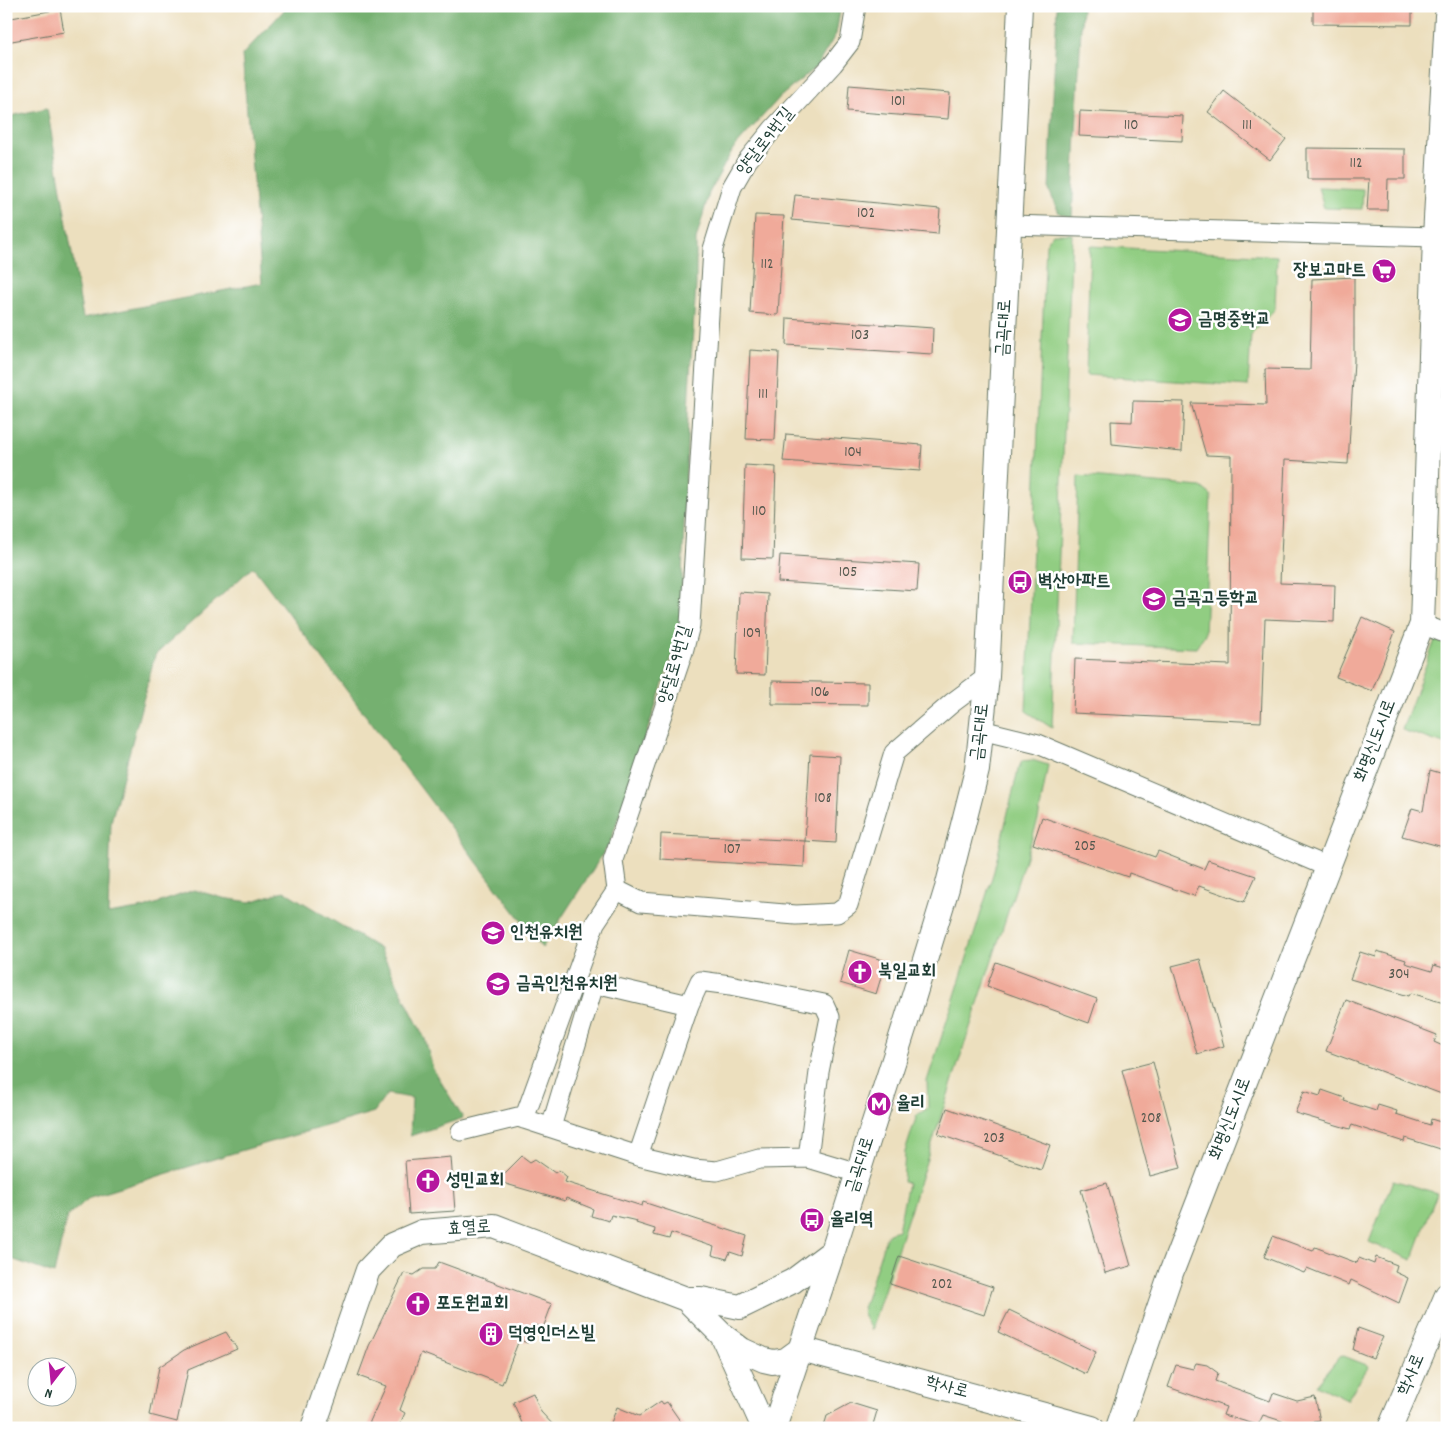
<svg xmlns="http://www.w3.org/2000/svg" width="1453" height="1434" viewBox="0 0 1453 1434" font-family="Dekko,'Poor Story',sans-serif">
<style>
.green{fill:#91cd82;stroke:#58855b}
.forest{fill:#74b070;stroke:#4a7652}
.building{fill:#f0aa9a}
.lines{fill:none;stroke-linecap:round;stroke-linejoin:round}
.minor-casing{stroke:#677664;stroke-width:21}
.major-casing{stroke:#677664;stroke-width:26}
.minor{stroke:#fff;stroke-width:19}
.major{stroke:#fff;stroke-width:24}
.labels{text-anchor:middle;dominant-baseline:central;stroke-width:5;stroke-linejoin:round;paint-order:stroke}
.number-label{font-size:15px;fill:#53584e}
.street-label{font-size:18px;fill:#1f3d34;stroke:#fff}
.poi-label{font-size:18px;font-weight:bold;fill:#1f3d34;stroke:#fff;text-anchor:start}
</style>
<rect width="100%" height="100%" fill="#fff"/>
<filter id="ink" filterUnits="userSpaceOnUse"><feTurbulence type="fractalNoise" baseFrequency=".02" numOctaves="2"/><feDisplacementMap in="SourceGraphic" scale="10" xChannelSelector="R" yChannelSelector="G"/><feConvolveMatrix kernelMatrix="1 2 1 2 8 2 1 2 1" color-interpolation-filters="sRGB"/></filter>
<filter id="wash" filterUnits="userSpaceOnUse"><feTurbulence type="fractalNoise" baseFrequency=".0096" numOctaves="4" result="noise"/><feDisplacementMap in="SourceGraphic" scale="20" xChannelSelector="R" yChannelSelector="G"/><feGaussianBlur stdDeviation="1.12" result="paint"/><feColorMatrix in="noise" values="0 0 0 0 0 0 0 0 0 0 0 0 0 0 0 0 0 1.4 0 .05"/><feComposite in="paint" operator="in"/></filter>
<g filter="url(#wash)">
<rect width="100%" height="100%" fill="#ecdfbe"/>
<path class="green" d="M1318,187l45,2 -1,20 -38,-1z
M1053,234h19l-20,494 -26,-17 20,-467z
M1090,246l187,10 -2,53 -24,25 -3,52 -162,-11z
M1078,476l123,11 10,8 -6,139 -9,14 -123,-5z
M1435,640l12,5v100l-45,-15z
M1032,760l16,5 -10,55 -167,510 -9,-18 23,-72 4,-7 9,-3 10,-47 -5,-1 2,-30 12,-37 11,-7 -1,-27 27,-82 40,-128 24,-101 4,-9z
M1393,1180l44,13 -25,67 -43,-18z
M1341,1355l28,11 -22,34 -31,-15z"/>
<path class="forest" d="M288,6h553l-5,28 -19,32 -37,31 -47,52 -24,44 -13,47v45l-7,105 -9,242 -70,211 -68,105 -289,-381 -98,88 -44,167 -3,92 36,-6 50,-18 29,8 27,4 34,-11 96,58 45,90 8,30 30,49 -53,18 2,-38 -25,-4 -13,18 -134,39 -150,46 -23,20 -13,57 -48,-17v-1140l41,-9 36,210 179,-35 -20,-228z
M1057,6h25l-10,212 -13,-5 -10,-23z"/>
<g id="blocks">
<path class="building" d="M1313,6h99v19l-99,-1z
M60,9l4,23 -58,10v-23z
M849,85l101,8 -2,26 -101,-8z
M1224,91l62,48 -16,21 -62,-48z
M1080,111l103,5 -1,25 -103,-5z
M1307,148l98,1v30h-17l-1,31h-20l2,-31h-62z
M795,195l145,14 -2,25 -146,-14z
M755,215l29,1 -6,99 -28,-2z
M1354,277v84l-6,103 -63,-4 -5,123 55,2 -1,37 -69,-3 -4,103 -188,-9 2,-54 155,6 1,-209 -25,-1 -15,-52 75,2 -1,-36 45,1 2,-91z
M787,318l146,10 -1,26 -146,-9z
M750,350l29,2 -4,88 -29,-1z
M1133,401l51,1 -2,49 -70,-7 -1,-23 21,1z
M786,434l136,11 -2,26 -137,-10z
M745,465l31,2 -3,92 -31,-1z
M780,555l139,9 -2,27 -139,-9z
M739,592l29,2 -3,81 -29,-1z
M1362,617l33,15 -23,59 -36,-14z
M772,681l96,2v22l-96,-1z
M810,754l30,2 -4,87 -31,-2z
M1430,770l17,5v73l-45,-12 10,-28 11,3z
M1042,817l113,40 3,-6 46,18 4,-9 48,16 -12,26 -45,-16 -5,10 -65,-23 -1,4 -95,-33z
M661,834l144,7 -1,26 -144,-8z
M849,950l37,11 -10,33 -36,-11z
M1377,951l29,9 -1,3 27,8 2,-6 13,4v35l-36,-11 -2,3 -59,-17 10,-27 16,5z
M1200,959l24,87 -27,8 -25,-88z
M996,962l101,37 -8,24 -102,-37z
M1346,1000l91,35 -3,7 13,6v48l-121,-45z
M1153,1062l28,106 -31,8 -28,-106z
M1322,1090l23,8 -1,3 32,10 2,-6 19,6 -1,3 34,11 1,-6 16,5v27l-42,-13 -1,4 -52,-17 -2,4 -55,-16 9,-22 16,5z
M947,1108l103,37 -9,25 -103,-36z
M522,1156l8,6 5,-3 20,14 4,-3 8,7 -2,5 77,24 1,-4 104,34 -5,20 -12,-4 -3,7 -15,-4 2,-8 -43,-14 -2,6 -15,-4 1,-6 -19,-6 1,-2 -26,-6 -2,6 -18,-5 2,-7 -27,-11 -1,3 -59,-17 -6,-6z
M451,1157l4,54 -46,3 -4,-53z
M1107,1183l24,83 -26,7 -24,-83z
M1273,1236l40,15 2,-4 42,16 2,-5 15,6 2,-7 21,8 -2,7 13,6 -9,25 -48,-23 -2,5 -42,-17 -3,5 -40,-16z
M899,1256l94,31 -9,28 -94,-31z
M439,1262l113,42 -9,24 -8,-3 -7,18 -9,-3 -17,44 -81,-31 -21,57 5,3 -7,15h-31l19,-42 -28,-10 11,-30 35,-73 10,2 9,-6h12z
M1009,1310l87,42 -10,22 -88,-42z
M1358,1328l25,9 -10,21 -20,-8z
M226,1332l11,17 -49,21 -11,52 -27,-7 9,-48 25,-17z
M1196,1363l11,2 11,8 -3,8 55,20 3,-8 24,8 18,-4 5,24 -26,4 -31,-10 -5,10 -35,-10 3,-8 -58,-20 8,-22 17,4z
M533,1393l8,19 15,16h-32l-11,-26z
M661,1401l2,3 4,-2 18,26h-76l8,-21 22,9z
M851,1403l26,8 -5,17h-40l-8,-2 3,-10z"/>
</g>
</g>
<g filter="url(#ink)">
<use href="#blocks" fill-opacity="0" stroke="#677664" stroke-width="1"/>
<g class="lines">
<defs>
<path id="minor" d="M856,6l-6,36 -17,22 -60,65 -26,32 -15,26 -19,62 -23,376 -7,27 -70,208 4,30 24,12 155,13 41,-2 11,-8 46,-152 58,-50 35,-26
M1010,225l425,12
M1422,624l25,10
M981,730l57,14 290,123
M524,1119l71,-196 22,-33
M551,1127l42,-139 11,-3 85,20
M461,1131l57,-14 120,39 55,13 24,2 42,-12 49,-1 50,15
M638,1156l51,-151 11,-24 30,4 94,19 6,13 -11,55 -11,86"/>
<path id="major" d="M686,1299h15l39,8 53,-26 40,-30
M723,1337l41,91
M801,1349l291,79
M313,1428l55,-158 24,-25 30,-13 72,-6 192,73 36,36 20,15 22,10 9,2 13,-2 15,-11
M774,1428l59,-177 73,-229 41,-134 30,-118 10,-93 33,-671
M1118,1428l53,-155 251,-649 13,-387 12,-221
M1390,1428l57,-133"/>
</defs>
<use href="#minor" class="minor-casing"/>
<use href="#major" class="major-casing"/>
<use href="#minor" class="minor"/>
<use href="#major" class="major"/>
</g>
</g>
<defs>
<symbol id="supermarket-disc" viewBox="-11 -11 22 22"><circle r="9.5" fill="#b5179e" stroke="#fff"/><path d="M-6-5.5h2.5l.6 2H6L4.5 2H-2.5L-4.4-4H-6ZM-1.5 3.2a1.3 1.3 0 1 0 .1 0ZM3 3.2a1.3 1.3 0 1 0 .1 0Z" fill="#fff"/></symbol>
<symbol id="school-disc" viewBox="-11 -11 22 22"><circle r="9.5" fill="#b5179e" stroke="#fff"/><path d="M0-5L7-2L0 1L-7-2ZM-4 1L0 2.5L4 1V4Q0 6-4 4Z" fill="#fff"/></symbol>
<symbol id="bus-disc" viewBox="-11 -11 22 22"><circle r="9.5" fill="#b5179e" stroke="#fff"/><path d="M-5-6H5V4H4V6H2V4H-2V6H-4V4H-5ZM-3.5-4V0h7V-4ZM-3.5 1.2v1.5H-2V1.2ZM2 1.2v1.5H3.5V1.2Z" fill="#fff"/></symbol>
<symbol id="church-disc" viewBox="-11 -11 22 22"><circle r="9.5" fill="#b5179e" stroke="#fff"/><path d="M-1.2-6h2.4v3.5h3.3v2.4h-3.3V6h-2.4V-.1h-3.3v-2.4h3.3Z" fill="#fff"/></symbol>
<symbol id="metro-disc" viewBox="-11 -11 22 22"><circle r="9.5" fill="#b5179e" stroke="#fff"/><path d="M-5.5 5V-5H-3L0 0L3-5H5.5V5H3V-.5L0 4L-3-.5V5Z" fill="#fff"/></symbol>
<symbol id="building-disc" viewBox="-11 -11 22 22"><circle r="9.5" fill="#b5179e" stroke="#fff"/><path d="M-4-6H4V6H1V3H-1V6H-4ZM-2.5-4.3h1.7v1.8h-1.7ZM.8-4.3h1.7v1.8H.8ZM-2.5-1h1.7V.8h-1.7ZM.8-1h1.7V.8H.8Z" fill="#fff"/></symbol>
</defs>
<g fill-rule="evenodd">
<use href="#supermarket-disc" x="1370" y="257" width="28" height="28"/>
<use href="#school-disc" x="1166" y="306" width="28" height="28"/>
<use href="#bus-disc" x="1006" y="568" width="28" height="28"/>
<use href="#school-disc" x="1140" y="585" width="28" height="28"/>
<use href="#school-disc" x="479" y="919" width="28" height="28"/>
<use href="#church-disc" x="846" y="958" width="28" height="28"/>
<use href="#school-disc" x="484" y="970" width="28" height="28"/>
<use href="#metro-disc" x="865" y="1090" width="28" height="28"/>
<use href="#church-disc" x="414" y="1167" width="28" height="28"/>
<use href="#bus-disc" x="798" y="1206" width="28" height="28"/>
<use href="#church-disc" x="404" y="1290" width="28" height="28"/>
<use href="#building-disc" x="477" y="1320" width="28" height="28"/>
</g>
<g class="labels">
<g class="number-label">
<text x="898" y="102">101</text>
<text x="1131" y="126">110</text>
<text x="1247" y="126">111</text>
<text x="1356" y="164">112</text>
<text x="866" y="214">102</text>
<text x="767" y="265">112</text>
<text x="860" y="336">103</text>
<text x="763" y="395">111</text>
<text x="853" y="453">104</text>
<text x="759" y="512">110</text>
<text x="848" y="573">105</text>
<text x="752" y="634">109</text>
<text x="820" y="693">106</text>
<text x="823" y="799">108</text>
<text x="1085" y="847">205</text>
<text x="732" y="850">107</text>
<text x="1399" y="975">304</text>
<text x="1151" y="1119">208</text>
<text x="994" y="1139">203</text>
<text x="942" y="1285">202</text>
</g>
<g class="street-label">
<text transform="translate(766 142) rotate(-52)">양달로9번길</text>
<text transform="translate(1005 328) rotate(-87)">금곡대로</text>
<text transform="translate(676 665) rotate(-74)">양달로9번길</text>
<text transform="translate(981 732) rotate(-84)">금곡대로</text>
<text transform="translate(1376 741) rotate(-69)">화명신도시로</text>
<text transform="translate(1231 1119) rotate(-69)">화명신도시로</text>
<text transform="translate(861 1165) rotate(-72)">금곡대로</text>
<text transform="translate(469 1229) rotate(-3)">효열로</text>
<text transform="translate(1412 1375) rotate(-67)">학사로</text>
<text transform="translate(947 1388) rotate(15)">학사로</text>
</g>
<g class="poi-label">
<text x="1366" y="271" text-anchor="end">장보고마트</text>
<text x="1198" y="320">금명중학교</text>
<text x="1038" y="582">벽산아파트</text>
<text x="1172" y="599">금곡고등학교</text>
<text x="510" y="933">인천유치원</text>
<text x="878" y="972">북일교회</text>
<text x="516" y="984">금곡인천유치원</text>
<text x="896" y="1104">율리</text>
<text x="446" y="1181">성민교회</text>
<text x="830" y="1220">율리역</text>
<text x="436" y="1304">포도원교회</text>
<text x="508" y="1334">덕영인더스빌</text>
</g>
</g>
<rect width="1453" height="1434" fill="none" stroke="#fff" stroke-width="25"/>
<g transform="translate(52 1382) rotate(196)"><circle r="24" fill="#ffffff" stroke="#a5b1ae"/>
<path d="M0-4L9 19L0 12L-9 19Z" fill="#b5179e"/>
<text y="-8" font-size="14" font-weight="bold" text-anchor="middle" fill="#1f3d34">N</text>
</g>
</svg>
